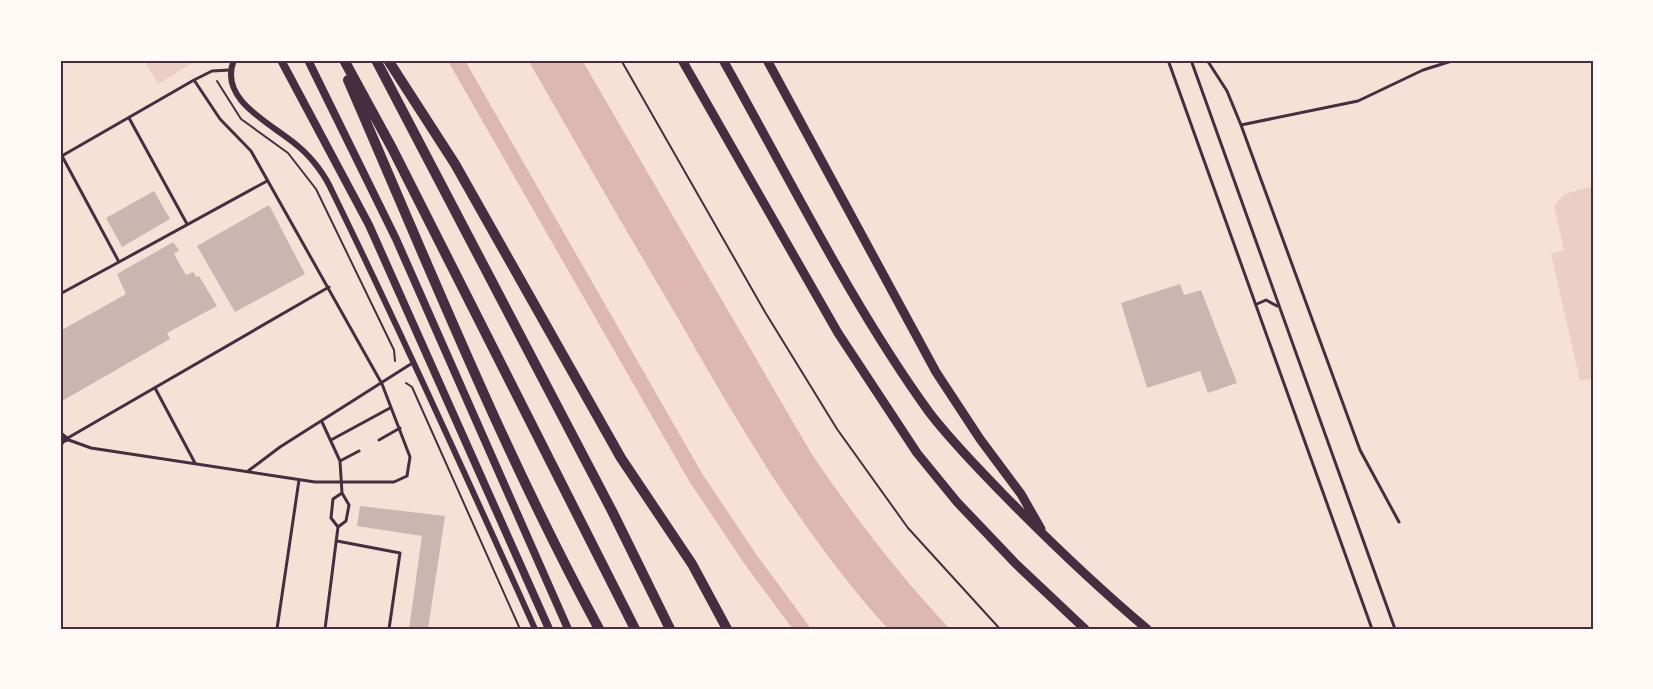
<svg xmlns="http://www.w3.org/2000/svg" width="1653" height="689" viewBox="0 0 1653 689" font-family="Rubik,sans-serif">
<style>
.green{fill:#ebcfc5}
.water{fill:#dcb8b0}
.lines{fill:none;stroke-linecap:round;stroke-linejoin:round}
.canal{stroke:#dcb8b0;stroke-width:15}
.building{fill:#ccb4b1}
.path{stroke:#4a2c40;stroke-width:2}
.service{stroke:#4a2c40;stroke-width:3}
.minor{stroke:#4a2c40;stroke-width:6}
.secondary{stroke:#4a2c40;stroke-width:8}
.trunk{stroke:#4a2c40;stroke-width:9}
.motorway{stroke:#4a2c40;stroke-width:10}
.neatline{fill:none;stroke:#4a2c40;stroke-width:2}
</style>
<rect width="100%" height="100%" fill="#f7e1d7"/>
<path class="green" d="M144,60h53l-39,24z
M1593,186v192l-13,3 -29,-127 13,-4 -10,-44 10,-12z"/>
<path class="water" d="M528,60h54l229,393c42,62 87,121 139,176h-62c-84,-93 -147,-200 -209,-309 -51,-86 -101,-173 -151,-260z"/>
<g class="lines">
<path class="canal" d="M456,60l240,418 55,82 51,69"/>
</g>
<path class="building" d="M154,191l16,28 -48,28 -16,-29z
M269,205l36,69 -70,38 -38,-66z
M173,242l6,8 -5,4 12,21 7,-3 3,5 3,-1 18,30 -50,27 3,6 -108,62 -2,-70 66,-37 -9,-20z
M1180,284l4,11 17,-5 36,93 -29,10 -8,-22 -53,17 -26,-85z
M360,506l85,10 -17,113h-19l13,-93 -65,-10z"/>
<g class="lines">
<path class="path" d="M621,60l144,252 72,117 71,99 92,101
M217,81l24,38 47,34 28,36 78,161 1,11
M406,383l6,4 108,242"/>
<path class="service" d="M1168,60l204,569
M1191,60l204,569
M1207,60l20,31 14,34
M194,80l18,-9 18,-1
M129,118l58,106
M60,157l134,-77 26,39 31,32 131,233 28,73 -3,19 -13,6h-79l-224,-34 -25,-9
M119,262l148,-81
M60,294l59,-32 -57,-106
M1257,304l9,-4 11,6
M155,388l40,75
M322,422l18,39 2,32 7,12 -3,16 -8,6
M331,440l59,-32
M379,440l21,-12
M60,446l6,-7 263,-152
M340,461l19,-10
M248,471l32,-24 134,-85
M1399,522l-39,-72 -119,-325 117,-24 65,-31 32,-10
M337,541l63,12 -11,76
M277,629l22,-149
M325,629l13,-102 -7,-9 2,-19 9,-6"/>
<path class="minor" d="M234,60c-17,41 41,65 65,87 13,11 26,28 33,44 71,145 137,291 203,438
M60,434l6,5"/>
<path class="secondary" d="M281,60l88,165 180,404
M308,60l88,179 172,390"/>
<path class="trunk" d="M682,60l156,273 79,120 40,49 58,61 70,66
M723,60c66,117 128,244 206,352 22,29 48,55 73,81 47,48 94,93 145,136
M767,60l169,312 44,67 41,55 20,35"/>
<path class="motorway" d="M344,60l48,88 243,481
M376,60l236,451 58,118
M388,60l67,104 166,294 71,106 35,65
M348,80c80,184 155,372 251,549"/>
</g>
<rect width="1653" height="689" fill="none" stroke="#fffaf5" stroke-width="123"/>
<rect x="62" y="62" width="1530" height="566" class="neatline"/>
</svg>
